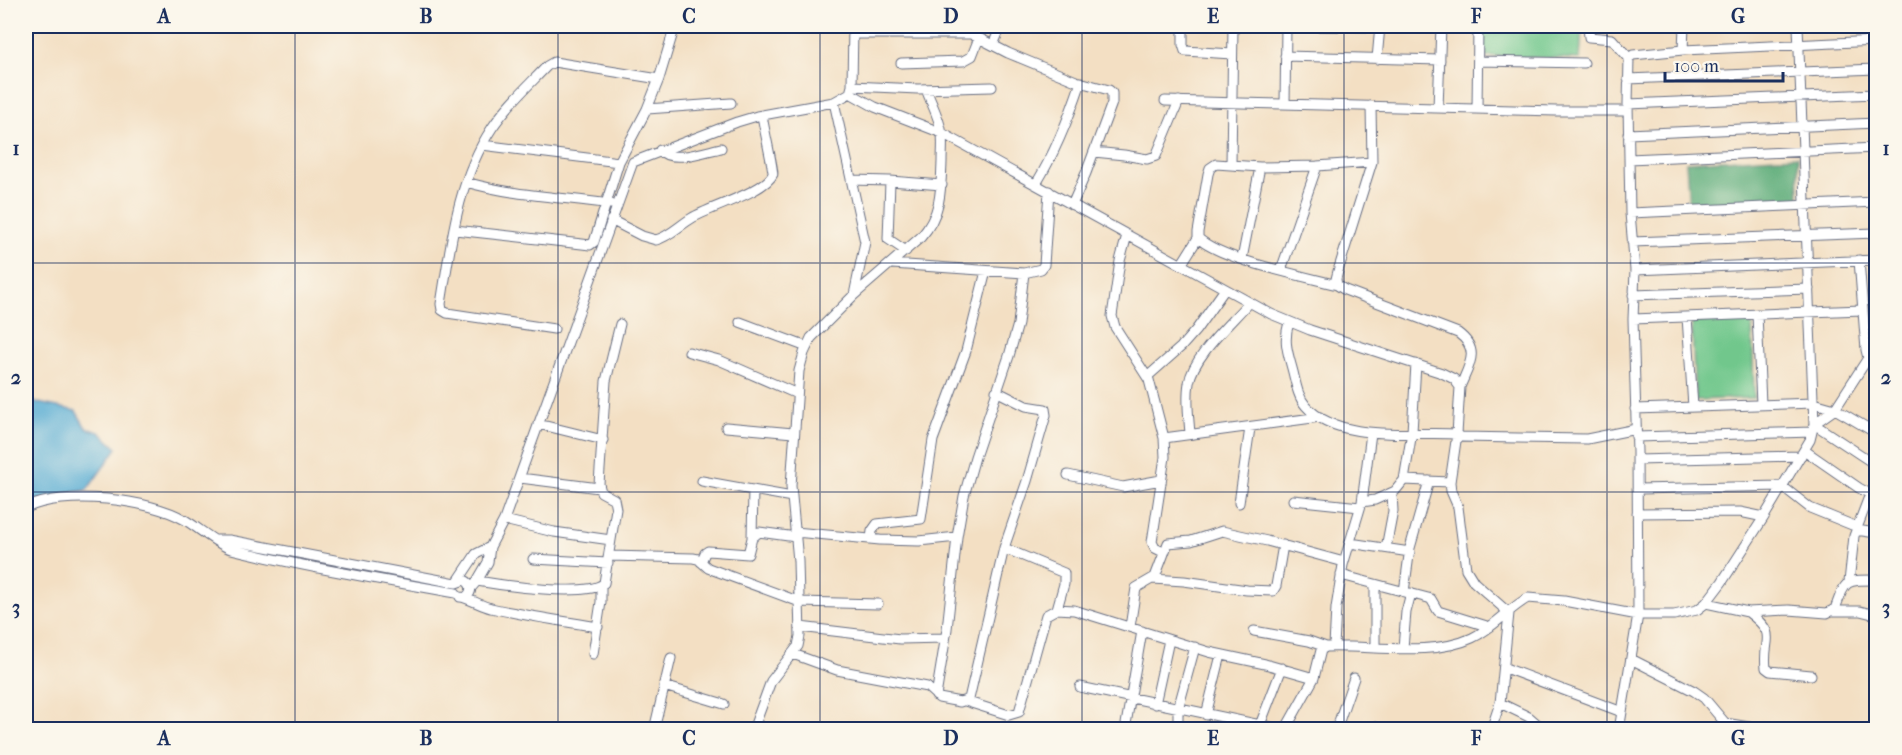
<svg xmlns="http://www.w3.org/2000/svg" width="1902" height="755" viewBox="0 0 1902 755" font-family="'IM FELL French Canon',serif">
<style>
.green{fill:#71c78c;stroke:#467b75;stroke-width:1.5}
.forest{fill:#5cac78;stroke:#3c6e6b;stroke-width:1.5}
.water{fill:#56acd3;stroke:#386e98;stroke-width:1.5}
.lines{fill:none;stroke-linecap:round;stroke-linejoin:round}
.minor-casing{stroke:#676d81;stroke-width:11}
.minor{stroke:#fff;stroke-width:9}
.grid{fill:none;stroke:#1b2f5e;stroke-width:1.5;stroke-opacity:0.55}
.neatline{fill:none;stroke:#1b2f5e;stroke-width:2}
.grid-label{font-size:20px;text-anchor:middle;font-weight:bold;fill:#1b2f5e}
</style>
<rect width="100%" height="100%" fill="#fbf7ec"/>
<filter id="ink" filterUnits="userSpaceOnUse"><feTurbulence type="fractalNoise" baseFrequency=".0167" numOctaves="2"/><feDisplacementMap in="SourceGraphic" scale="12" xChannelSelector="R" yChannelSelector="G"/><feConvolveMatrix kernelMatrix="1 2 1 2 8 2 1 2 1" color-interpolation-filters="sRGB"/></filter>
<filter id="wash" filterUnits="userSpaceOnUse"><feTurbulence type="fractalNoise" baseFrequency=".008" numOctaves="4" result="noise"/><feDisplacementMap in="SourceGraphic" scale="24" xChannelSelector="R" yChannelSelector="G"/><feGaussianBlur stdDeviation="1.35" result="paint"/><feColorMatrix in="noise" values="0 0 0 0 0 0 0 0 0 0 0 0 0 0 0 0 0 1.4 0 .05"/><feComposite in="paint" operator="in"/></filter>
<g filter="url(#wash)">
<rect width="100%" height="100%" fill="#f3dfc3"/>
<path class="green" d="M1483,26h99l-2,33 -98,-3z
M1752,319l2,79 -59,2 -3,-78z"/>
<path class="forest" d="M1798,156l1,44 -110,6 -3,-44z"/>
<path class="water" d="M34,402l42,9 10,17 13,4 18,16 -30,42 -61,13v-100z"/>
</g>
<g filter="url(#ink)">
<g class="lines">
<defs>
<path id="minor" d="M1183,26v19l2,6 47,3
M1310,26l70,1
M1588,26l1,11 23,2 17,19
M853,34h118l37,19 68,28 33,9 3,3v10l-26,70 -14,32
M993,45l8,-19
M1683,50l1,-24
M1285,56l155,4
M1377,59l3,-33
M1478,61l106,2
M901,63l62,-2 9,-5 7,-18
M1628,79l248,-10
M852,86l66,3 74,-2
M850,93l25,14 67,26 329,181 39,16 132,43 12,6 6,8 -3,47 4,3 126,2 49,-10
M1165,101l391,10h72
M834,102l31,140 -11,53
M1285,104l1,-78
M1628,104l248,-10
M1371,106l1,56 -34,109 -2,8 1,6 8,5 113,43c23,17 11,32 2,54
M1438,108l3,-82
M647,109l84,-6
M1477,109l1,-83
M1628,134l248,-11
M482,145l137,17
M660,150c11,14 46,1 61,-2
M1094,152l30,3 23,4 9,-3 23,-55
M1629,159l247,-11
M1231,164l2,-138
M851,180l39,1 52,4
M890,181l-2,58 18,12
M466,182c48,14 96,15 145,22
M1036,184c20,-33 33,-66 45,-102
M1630,213l246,-11
M611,220l31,16 14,4c13,-3 24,-15 36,-22 18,-11 73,-26 81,-44 1,-2 -10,-50 -11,-59
M455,230l127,14 8,1 4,-3 25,-80 28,-53 12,-30 16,-53
M1127,235l-7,26 -8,55 3,11 34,53 15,58 1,19 -13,85 3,6 8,4
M1632,242l244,-9
M1242,259l18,-92
M1859,260l7,90 2,8 8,9
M892,264l132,9 17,-4 3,-4 5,-74
M1181,265l17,-27
M1281,270l36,-104
M1635,270l-5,-57 -2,-109 1,-46 4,-3 50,-5 193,-9
M1337,285c-33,-9 -115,-25 -139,-47v-6l10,-58 2,-6 6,-4 44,3 57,-1 55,-4
M1633,295l176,-6
M1757,314l4,90
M1687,317l6,90
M1633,319l229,-9
M740,322l67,25
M1289,322c-6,20 -1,31 4,50 3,12 5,25 13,34 32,37 107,25 151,28l-7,48 1,9 7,16 8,62 8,13 35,31 -9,90 -9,27
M554,329l-107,-16 -5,-3 -1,-6c10,-60 16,-123 51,-176 15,-23 36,-42 55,-62l7,-4 105,17
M689,352l30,8 78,34
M1868,358l-33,51 -21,15 62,41
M1147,377l34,-30 15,-17 29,-41
M1635,409l179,-6 21,6 41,24
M538,424l65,16
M726,427l67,6
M1190,434c-1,-16 -4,-34 -1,-51 4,-27 42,-60 60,-81
M1636,437l176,-5
M1164,438l156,-21
M1804,450l55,38 17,9
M1637,460l164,-4
M1068,475l55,12 38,-7
M520,478l79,10
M1404,480l46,2
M702,481l90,16
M1637,489l145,-3 28,22 47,19
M1293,500l67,7
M1362,502l13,-2 20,-9 9,-11 8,-48 4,-68
M1239,503l11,-75
M26,508c37,-19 124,-9 159,12 12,7 35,26 46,29 74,18 150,31 225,44
M1637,513l103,-1 24,5
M504,520l50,12 57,8
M1856,530l20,3
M795,532l85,8 39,1 38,-4 7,-41 11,-39 34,-101 9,-32 6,-51
M752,538l1,-48
M871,539l1,-8 5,-7 44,-5 12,-79 33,-89 20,-80
M217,540h12l227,43 8,-3c8,3 9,12 2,17
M1350,543l60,9
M1004,548l60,25v11l-7,25
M1386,548l7,-37 -1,-18
M609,556l84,2 5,1 10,9 92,34 78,2
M533,559l75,4
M701,562l4,-9 3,-2 40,3 4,-16 7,-6 37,5
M1341,575l87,23 3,1 7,12 52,16
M1153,579l31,2 63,9 26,1 3,-5 7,-41
M458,581l18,-27 14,-7
M477,581c24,4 111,17 127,2l12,-74 -2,-10 -13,-7 -2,-8 7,-103 14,-57
M1849,582l5,-46 16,-42
M1375,584v64
M471,588l6,-7 11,-19 2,-15 14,-27 129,-358 104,-40 20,-6 77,-14 16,-9 2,-7 1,-60
M1404,592l6,-44 19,-67
M460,597c7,0 21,9 31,11 35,8 71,13 107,19
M1706,603l42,9 41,-2 38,3 8,-4c11,-30 10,-29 41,-29
M1832,611h28l16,4
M1748,612c32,24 14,26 18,56l4,3 41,4
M800,627l100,12 45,-1
M1130,627l6,-39 19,-11 13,-34 23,-2 31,-10 45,10 77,21
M1254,631l55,10 17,6
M1334,646l2,-38 7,-43 19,-63 9,-69
M1403,648l3,-36 5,-19
M593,654l8,-52v-16
M793,654l44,16 90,17 12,11 21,4 9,-3 35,-151 23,-67 19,-66 -1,-6 -19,-3 -30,-15
M1631,659l63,32 10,7 27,32
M1505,668l117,44
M664,686l60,18
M1080,687l204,43
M936,696l11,-67 10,-92
M965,701l44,14 10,-3 27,-97 11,-6 17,1 135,42 56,12 49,14
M1500,703l29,14 15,13
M1155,704l14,-64
M1206,715l15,-60
M1725,723l42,7
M1260,725l22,-57
M1376,727l7,3
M654,730l17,-72
M753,730l18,-49 27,-35 2,-10 -2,-75 -7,-75 8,-115 5,-18 7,-15 43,-43 67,-58c20,-22 20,-46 21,-75 0,-9 1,-19 0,-28 -2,-15 -11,-31 -16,-45
M1125,730l17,-99
M1178,730v-21l17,-62
M1285,730l29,-52 7,-28 5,-3c43,-2 106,10 146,-9 22,-10 37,-30 56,-40l36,3 74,14h36l23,-5 9,-7 16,-21 42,-65 46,-77 4,-16 -16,-398
M1336,730l18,-52
M1619,730l19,-115 -1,-163 -4,-133 2,-49 241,-10"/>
</defs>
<use href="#minor" class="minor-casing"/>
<use href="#minor" class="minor"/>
</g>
</g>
<path class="grid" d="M295,26v704M558,26v704M820,26v704M1082,26v704M1344,26v704M1607,26v704M26,263h1850M26,492h1850"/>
<rect width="1902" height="755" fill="none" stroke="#fbf7ec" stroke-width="66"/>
<path d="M1665 72v9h118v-9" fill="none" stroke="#1b2f5e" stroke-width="3"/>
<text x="1674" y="72" font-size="18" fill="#1b2f5e" stroke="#fbf7ec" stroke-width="4.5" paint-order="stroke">100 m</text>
<rect x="33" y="33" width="1836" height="689" class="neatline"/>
<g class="grid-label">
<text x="164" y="23">A</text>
<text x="426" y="23">B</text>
<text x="689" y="23">C</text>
<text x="951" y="23">D</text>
<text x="1213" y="23">E</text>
<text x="1476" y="23">F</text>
<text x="1738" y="23">G</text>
<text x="16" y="155">1</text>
<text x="1886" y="155">1</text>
<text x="16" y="384">2</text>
<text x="1886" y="384">2</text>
<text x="16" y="614">3</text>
<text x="1886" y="614">3</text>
<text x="164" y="745">A</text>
<text x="426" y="745">B</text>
<text x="689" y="745">C</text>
<text x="951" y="745">D</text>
<text x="1213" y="745">E</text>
<text x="1476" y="745">F</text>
<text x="1738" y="745">G</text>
</g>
</svg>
